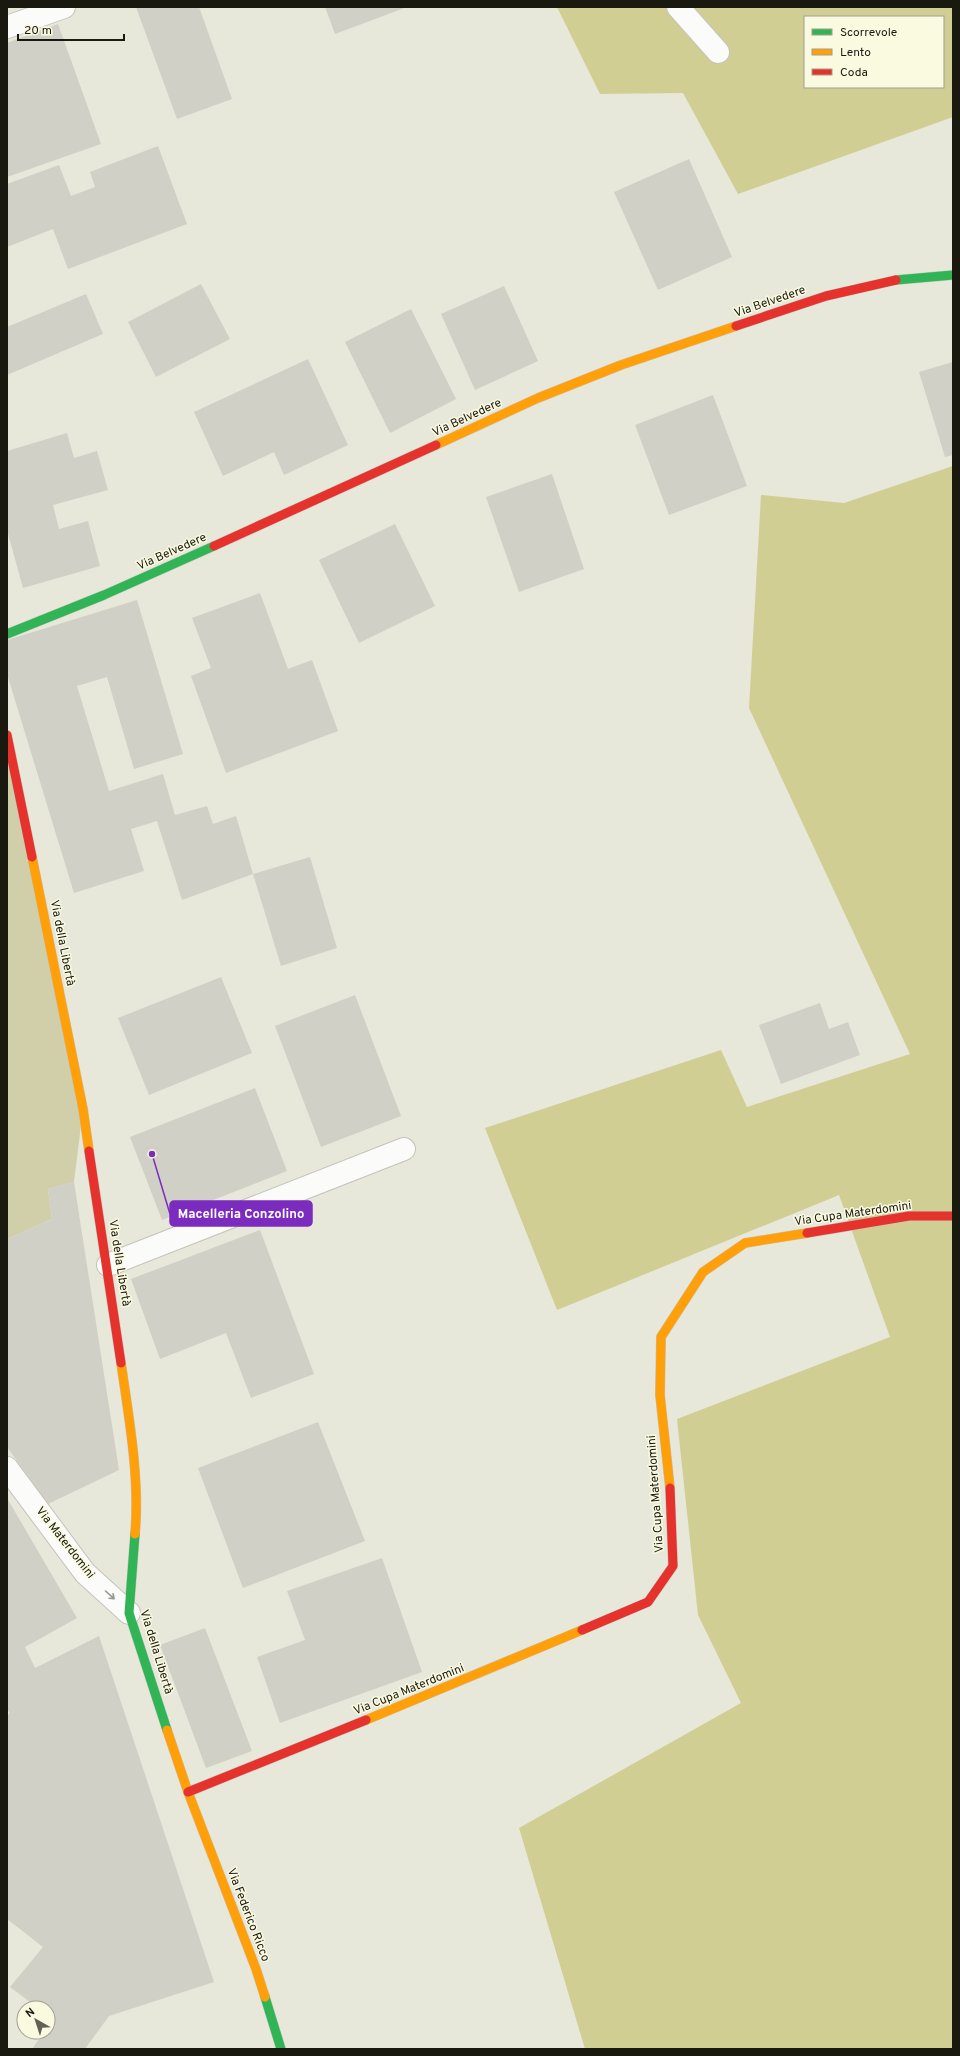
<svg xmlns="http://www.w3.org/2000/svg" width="960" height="2056" viewBox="0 0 960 2056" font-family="Overpass,sans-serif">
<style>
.green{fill:#d0cfaa}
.forest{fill:#d1ce94;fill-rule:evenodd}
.building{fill:#d0d0c6}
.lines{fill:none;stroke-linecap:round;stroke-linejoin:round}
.street-casing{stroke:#c5c4bb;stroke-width:24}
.fast-casing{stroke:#c5c4bb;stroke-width:10}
.slow-casing{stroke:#c5c4bb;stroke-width:10}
.jam-casing{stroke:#c5c4bb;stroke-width:10}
.street{stroke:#fbfbf9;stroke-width:22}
.fast{stroke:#30b455;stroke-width:9}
.slow{stroke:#ff9f0a;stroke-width:9}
.jam{stroke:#e5322d;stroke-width:9}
.oneway{stroke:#969590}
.labels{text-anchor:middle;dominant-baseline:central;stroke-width:3;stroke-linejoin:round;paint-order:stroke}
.street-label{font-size:12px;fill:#1a1910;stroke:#fafae1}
.leader{fill:none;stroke:#7b2cbf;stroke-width:1.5}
.callout-dot{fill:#7b2cbf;stroke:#fafae1;stroke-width:1.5}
.callout{fill:#7b2cbf;stroke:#7b2cbf;stroke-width:1.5}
.callout-label{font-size:13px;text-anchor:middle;font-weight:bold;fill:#fff}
</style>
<rect width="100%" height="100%" fill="#e7e7da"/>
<path class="green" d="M7,738l76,371 -9,73 -26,7 4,30 -45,20z"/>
<path class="forest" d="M557,7h396v110l-215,77 -55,-101 -83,1zM805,17h138v70h-138z
M953,466v1583h-368l-66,-221 222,-125 -43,-88 -21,-196 213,-82 -51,-142 -282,115 -72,-182 236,-78 26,57 163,-53 -161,-346 12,-213 83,8z"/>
<path class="building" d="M136,7h63l33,92 -55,20z
M325,7h82l-72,27z
M58,24l43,120 -94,33v-134z
M158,146l29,78 -119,45 -15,-40 -46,18v-63l52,-19 12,31 24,-9 -5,-15z
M689,159l43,98 -74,33 -44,-98z
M201,284l29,55 -74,38 -28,-55z
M504,286l34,75 -63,29 -34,-76z
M86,294l17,40 -96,41v-48z
M411,309l45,90 -66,34 -45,-91z
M308,359l40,86 -64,30 -10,-23 -51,24 -29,-64z
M953,362v93l-8,2 -26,-85z
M713,395l34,91 -78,29 -34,-90z
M67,433l7,25 23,-7 11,39 -55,15 6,24 29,-8 12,45 -77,22 -16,-58v-79z
M552,474l32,95 -65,23 -33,-95z
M395,524l40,82 -76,37 -40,-83z
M260,593l28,76 24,-9 26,71 -112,42 -35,-97 20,-8 -19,-50z
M137,600l46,154 -49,15 -27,-92 -30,9 32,105 54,-17 12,41 32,-9 6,18 23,-8 17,58 -71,26 -25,-79 -26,8 13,42 -70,22 -67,-219v-34z
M310,857l27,91 -56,18 -28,-92z
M221,977l31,76 -103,42 -31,-77z
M355,995l46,121 -80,31 -46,-121z
M820,1003l9,26 19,-7 12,33 -79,29 -22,-59z
M255,1088l32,83 -125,49 -32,-83z
M74,1182l45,288 -71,34 -41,-57v-208l45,-20 -4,-30z
M260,1230l54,144 -63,24 -25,-65 -66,26 -29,-80z
M318,1422l47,119 -122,47 -45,-120z
M7,1498l70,120 -52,29 10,21 64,-32 115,346 -105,34 -24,33h-53l12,-17h4v-5l6,-7 -6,-4v-8h-10l-28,-21 33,-40 -36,-28v-203l3,-3 -3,-4z
M382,1558l40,114 -142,51 -23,-66 48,-17 -18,-49z
M205,1628l47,123 -46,17 -46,-123z"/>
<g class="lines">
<defs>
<path id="street" d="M678,7l40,45
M7,27l57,-20
M108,1265l296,-116
M7,1468l78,105 44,40"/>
<path id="fast" d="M896,280l57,-5
M7,634l97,-39 110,-49
M135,1534l-6,79 38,117
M265,1997l16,52"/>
<path id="slow" d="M436,445l102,-47 83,-33 115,-39
M32,857l51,252 6,42
M121,1363c8,55 19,116 14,171
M670,1488l-10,-93 1,-58 42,-65 42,-29 62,-10
M366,1720l216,-90
M167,1730l21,62 68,177 9,28"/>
<path id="jam" d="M736,326l90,-30 70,-16
M214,546l222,-101
M7,735l25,122
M89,1151l32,212
M807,1233l102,-17h44
M582,1630l66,-28 25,-36 -3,-78
M188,1792l178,-72"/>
</defs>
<use href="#street" class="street-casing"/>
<use href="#fast" class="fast-casing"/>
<use href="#slow" class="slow-casing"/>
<use href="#jam" class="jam-casing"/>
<use href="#street" class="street"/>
<use href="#fast" class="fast"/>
<use href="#slow" class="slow"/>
<use href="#jam" class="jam"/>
</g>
<defs><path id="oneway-shaft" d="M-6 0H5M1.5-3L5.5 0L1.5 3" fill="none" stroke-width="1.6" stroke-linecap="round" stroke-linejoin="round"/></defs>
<use class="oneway" href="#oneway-shaft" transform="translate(110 1595) rotate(42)"/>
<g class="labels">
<g class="street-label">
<text transform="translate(770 302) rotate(-19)">Via Belvedere</text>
<text transform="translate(467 418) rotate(-25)">Via Belvedere</text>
<text transform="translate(172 552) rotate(-24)">Via Belvedere</text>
<text transform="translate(62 943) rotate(79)">Via della Libertà</text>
<text transform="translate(853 1214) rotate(-8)">Via Cupa Materdomini</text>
<text transform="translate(119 1263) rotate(81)">Via della Libertà</text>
<text transform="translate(656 1494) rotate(-94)">Via Cupa Materdomini</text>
<text transform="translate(65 1543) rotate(52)">Via Materdomini</text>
<text transform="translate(156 1652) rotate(73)">Via della Libertà</text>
<text transform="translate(409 1690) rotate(-22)">Via Cupa Materdomini</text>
<text transform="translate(248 1915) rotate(69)">Via Federico Ricco</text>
</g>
</g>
<path class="leader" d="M152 1154L170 1214"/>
<circle class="callout-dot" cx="152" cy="1154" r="4"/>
<rect class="callout" x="170" y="1201" width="142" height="25" rx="4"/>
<g class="callout-label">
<text x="241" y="1218">Macelleria Conzolino</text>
</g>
<rect width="960" height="2056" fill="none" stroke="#1a1910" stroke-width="16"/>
<rect x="804" y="16" width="140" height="72" fill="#fafae1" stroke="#a0a08d"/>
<rect x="812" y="29" width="20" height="6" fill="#30b455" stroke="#a0a08d"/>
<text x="840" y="36" font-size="12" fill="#1a1910">Scorrevole</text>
<rect x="812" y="49" width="20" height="6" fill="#ff9f0a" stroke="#a0a08d"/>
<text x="840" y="56" font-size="12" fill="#1a1910">Lento</text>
<rect x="812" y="69" width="20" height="6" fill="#e5322d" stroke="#a0a08d"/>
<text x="840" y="76" font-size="12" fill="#1a1910">Coda</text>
<g transform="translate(36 2020) rotate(321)"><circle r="19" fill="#fafae1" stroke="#a0a08d"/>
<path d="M0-3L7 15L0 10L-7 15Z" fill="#626157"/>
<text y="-6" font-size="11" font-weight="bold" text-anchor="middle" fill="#1a1910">N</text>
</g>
<path d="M18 34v6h106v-6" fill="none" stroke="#1a1910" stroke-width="2"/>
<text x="24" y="34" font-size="12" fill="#1a1910" stroke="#fafae1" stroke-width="3" paint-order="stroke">20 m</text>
</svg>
